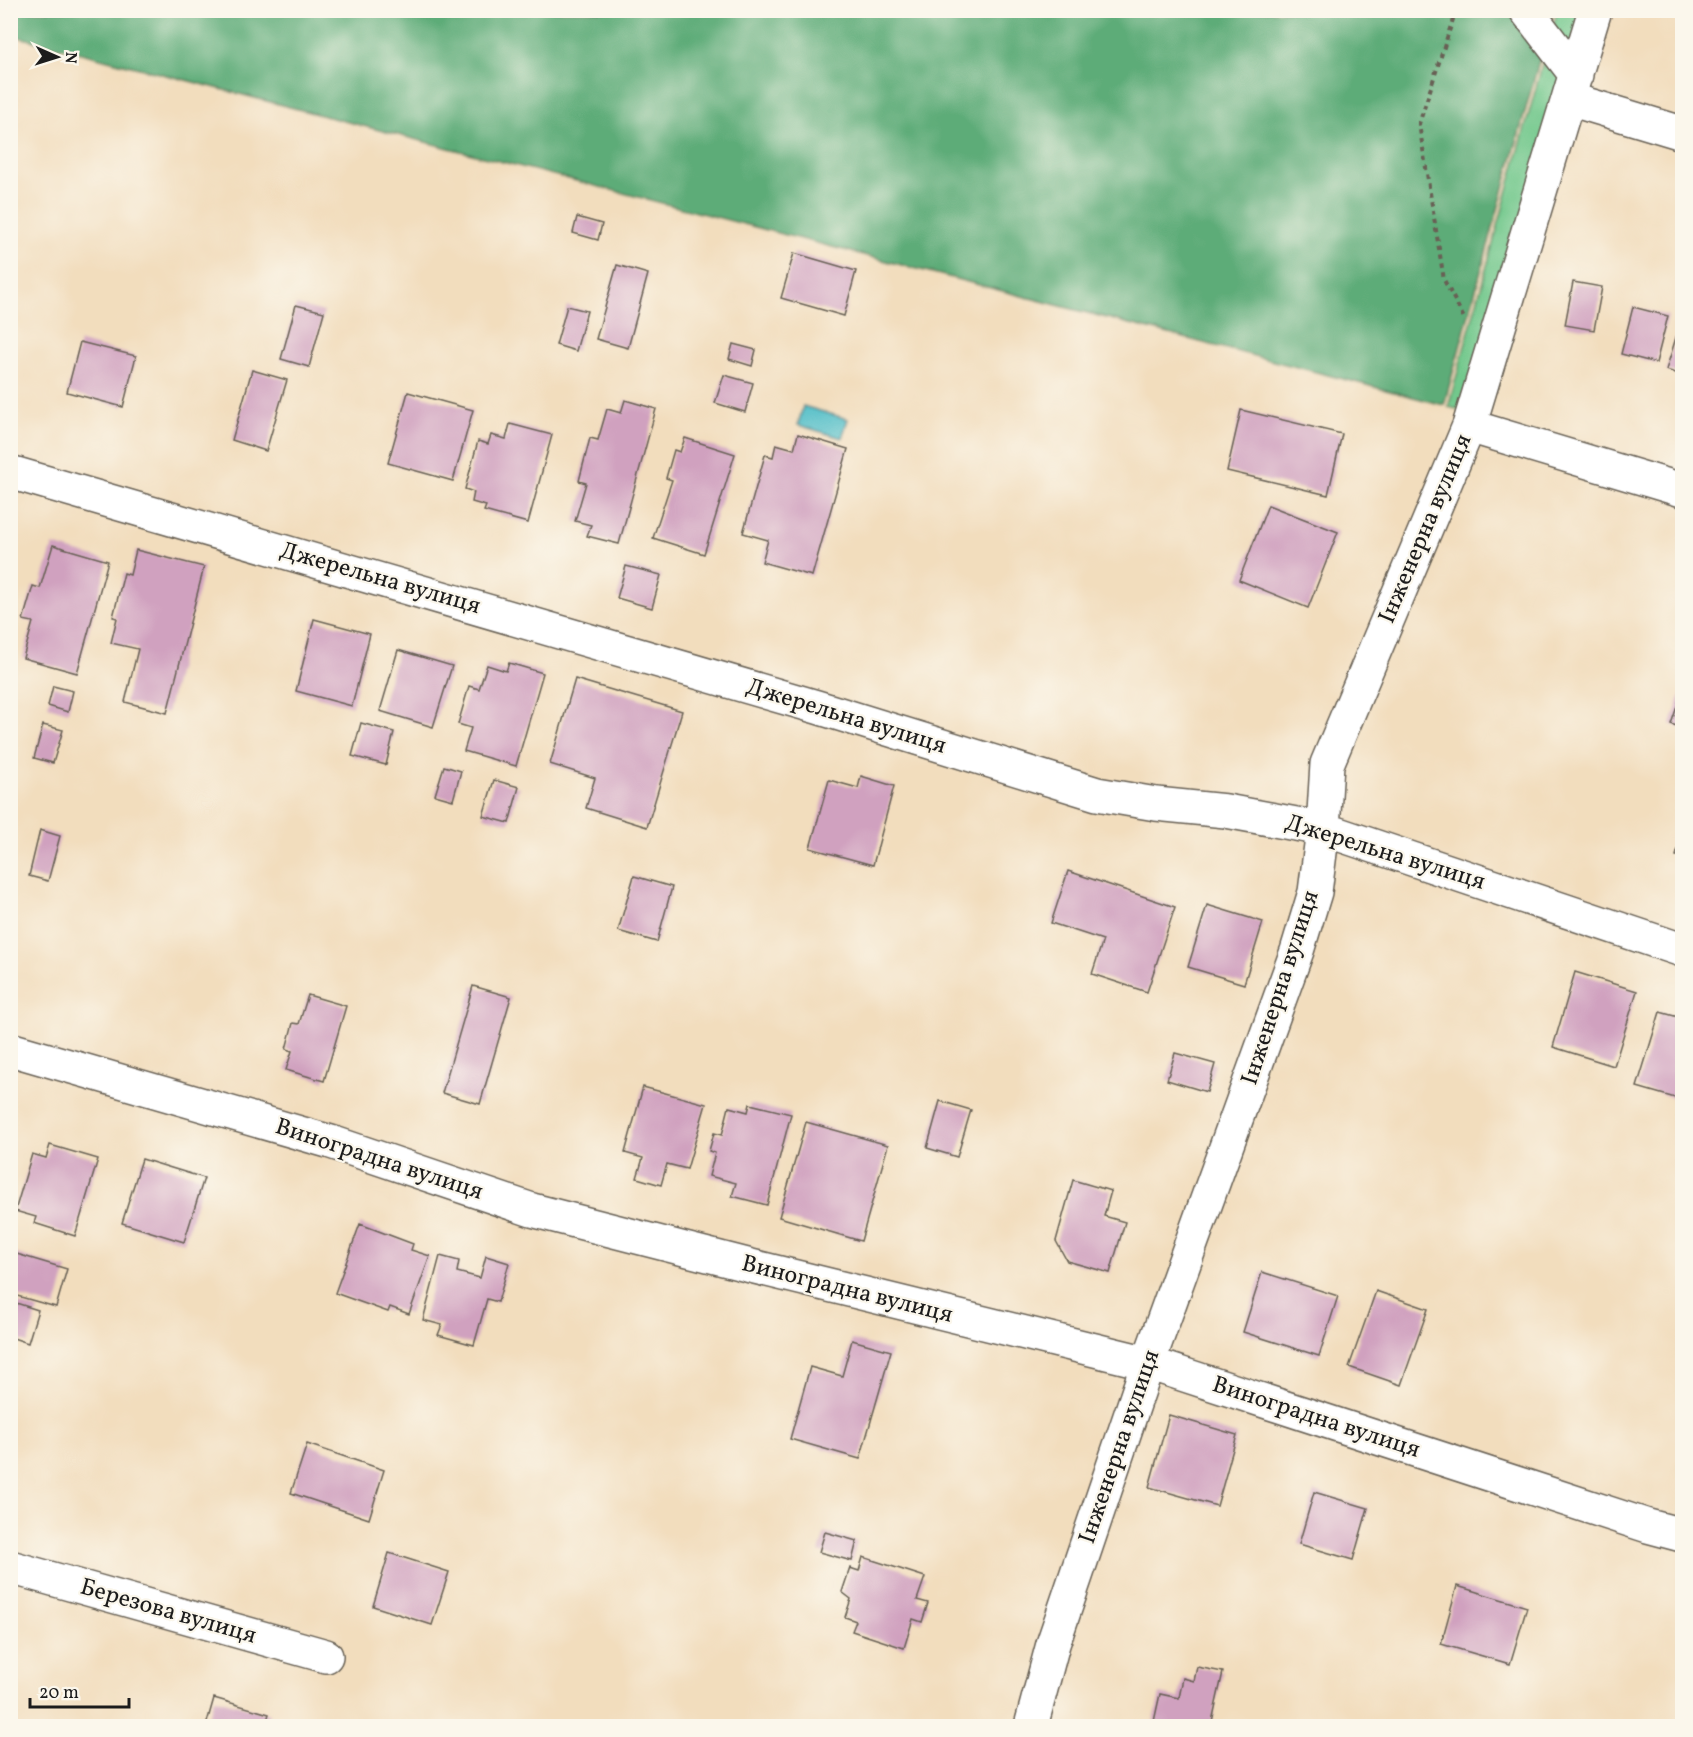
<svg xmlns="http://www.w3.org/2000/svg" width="1693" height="1737" viewBox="0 0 1693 1737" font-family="Vollkorn,serif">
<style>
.green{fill:#72c88c;stroke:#477254;stroke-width:1.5}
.forest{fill:#5dac78;stroke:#3c644a;stroke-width:1.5}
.water{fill:#4fbdc7;stroke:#366c72;stroke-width:1.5}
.building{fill:#d0a1bf}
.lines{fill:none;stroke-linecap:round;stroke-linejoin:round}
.street-casing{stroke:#676054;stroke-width:36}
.path{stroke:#676054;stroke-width:4;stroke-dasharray:4.5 4.5;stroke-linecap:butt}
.street{stroke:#fff;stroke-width:33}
.labels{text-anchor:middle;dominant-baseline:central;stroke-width:4.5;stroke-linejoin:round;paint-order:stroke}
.street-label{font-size:24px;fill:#1c1c1c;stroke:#fbf7ec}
</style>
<rect width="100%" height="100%" fill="#fbf7ec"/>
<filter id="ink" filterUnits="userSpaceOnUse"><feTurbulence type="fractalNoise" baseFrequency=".0167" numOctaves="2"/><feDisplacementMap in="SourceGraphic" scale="12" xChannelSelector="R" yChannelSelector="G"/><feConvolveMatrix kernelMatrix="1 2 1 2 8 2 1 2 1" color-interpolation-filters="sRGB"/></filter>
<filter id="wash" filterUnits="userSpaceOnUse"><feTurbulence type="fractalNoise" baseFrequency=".008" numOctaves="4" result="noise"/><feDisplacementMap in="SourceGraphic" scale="24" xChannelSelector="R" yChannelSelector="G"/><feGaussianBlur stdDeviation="1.35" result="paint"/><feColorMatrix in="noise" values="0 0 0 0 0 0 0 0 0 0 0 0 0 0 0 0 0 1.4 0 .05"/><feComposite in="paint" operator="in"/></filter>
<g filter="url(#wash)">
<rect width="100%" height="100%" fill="#f2ddbd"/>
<path class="green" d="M1557,11h35l-122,401 -22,-5z"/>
<path class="forest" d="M10,11h1543l-109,394 -1433,-370z"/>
<path class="water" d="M803,406l45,13 -6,19 -44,-13z"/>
<g id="blocks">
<path class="building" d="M577,217l25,7 -4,16 -25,-7z
M794,253l62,18 -12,45 -63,-18z
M617,265l31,9 -20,74 -32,-9z
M1573,282l29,5 -8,43 -29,-5z
M296,305l28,7 -15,55 -28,-8z
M567,306l20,5 -11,40 -20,-6z
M1633,307l35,9 -12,47 -35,-9z
M1682,318v57l-16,-5z
M80,342l56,14 -13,51 -56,-15z
M733,344l23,6 -4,16 -23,-7z
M252,370l35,10 -21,71 -34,-11z
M724,375l29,8 -8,29 -30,-9z
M408,392l65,18 -20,71 -65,-18z
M625,400l31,9 -37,135 -32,-8 4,-11 -16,-4 11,-38 -7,-2 11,-43 8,2 9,-31 14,4z
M1241,410l101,24 -14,61 -101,-24z
M510,424l42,11 -24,88 -44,-12 2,-5 -14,-4 2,-10 -9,-3 13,-48 10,3 3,-9 15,4z
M798,434l50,15 -36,127 -50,-14 6,-22 -25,-7 22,-78 8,2 3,-13 18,5z
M685,438l50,16 -31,100 -51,-16 19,-58 -6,-2 8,-28 6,2z
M1268,505l70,27 -30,76 -69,-28z
M53,545l55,16 -31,112 -54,-15 10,-36 -10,-2 10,-34 7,2z
M136,550l68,17 -37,146 -42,-11 13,-53 -27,-6 6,-25 -4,-1 11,-44 6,2z
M626,566l35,9 -9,33 -35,-10z
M314,619l56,15 -18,72 -56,-15z
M398,650l54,16 -19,61 -53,-16z
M509,663l34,10 -27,93 -52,-15 7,-23 -13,-4 11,-38 10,3 8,-24 19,6z
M575,679l107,32 -35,116 -61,-19 9,-30 -45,-14z
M53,686l20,5 -5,21 -20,-6z
M1682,692v36l-11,-4z
M361,723l33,9 -8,33 -34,-9z
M43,725l20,5 -10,33 -19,-5z
M444,766l17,5 -8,29 -18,-5z
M861,776l33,10 -21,79 -63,-17 19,-68 29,8z
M494,780l25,7 -10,36 -26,-7z
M40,830l20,6 -12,45 -19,-5z
M1682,835v22l-6,-1z
M1068,871l107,36 -28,85 -55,-18 11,-34 -52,-17z
M634,876l38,11 -15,55 -39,-11z
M1207,905l56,17 -19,62 -56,-17z
M1575,972l62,19 -23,75 -61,-19z
M473,986l38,11 -31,107 -38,-11z
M308,995l38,11 -22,75 -38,-11 6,-19 -6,-2 7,-26 6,1z
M1660,1012l22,6v82l-45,-13z
M1175,1053l40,11 -8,28 -40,-12z
M643,1087l63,17 -19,65 -20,-5 -6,21 -24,-7 6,-20 -18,-5z
M940,1101l31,9 -14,47 -30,-9z
M750,1104l41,10 -24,91 -35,-9 4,-13 -27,-7 6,-23 -6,-2 5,-18 8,2 7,-28 19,5z
M806,1122l82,23 -27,96 -82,-24z
M50,1145l48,14 -23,77 -41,-13 2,-6 -21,-6 17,-57 14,4z
M142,1159l62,19 -20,64 -62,-19z
M1073,1180l38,11 -7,25 21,6 -15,51 -43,-12 -11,-20z
M360,1224l53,20 -2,6 19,6 -21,58 -19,-7 -2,5 -53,-19z
M10,1252l57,17 -11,38 -46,-13z
M440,1256l19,5 -2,11 23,6 6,-22 23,7 -11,39 -11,-3 -13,46 -36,-10 4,-10 -19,-5z
M1262,1272l76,24 -19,60 -76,-24z
M1376,1291l52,18 -27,76 -52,-18z
M10,1301l28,9 -10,33 -18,-6z
M852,1340l39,11 -31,108 -70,-20 20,-72 32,9z
M1169,1415l68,20 -20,71 -68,-19z
M307,1444l77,26 -15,49 -78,-26z
M1314,1492l54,16 -15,52 -54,-16z
M825,1532l32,9 -5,20 -33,-9z
M389,1553l60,19 -17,53 -59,-19z
M863,1557l62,20 -8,23 11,3 -6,19 -9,-3 -9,29 -52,-17 4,-10 -11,-4 6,-18 -9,-7 8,-24 9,3z
M1457,1586l70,21 -17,57 -69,-20z
M1197,1667l26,5 -12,54h-58l7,-32 19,4 4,-20 11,3z
M214,1698l55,16 -4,12h-59z"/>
</g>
</g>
<g filter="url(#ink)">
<use href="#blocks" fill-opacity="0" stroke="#676054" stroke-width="1.5"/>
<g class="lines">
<defs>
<path id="street" d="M1526,10l50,65
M1569,99l113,34
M1469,426l213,64
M10,472l807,235 280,87 59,10 70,7 97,18 359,121
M10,1049l321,93 201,68 219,56 397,97 500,163 34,9
M10,1567l316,89
M1031,1726l22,-82 95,-281 149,-412 18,-59 8,-63 4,-65 142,-338 126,-416"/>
</defs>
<use href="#street" class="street-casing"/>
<path class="path" d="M1456,10l-37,114 25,156 21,40"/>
<use href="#street" class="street"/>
</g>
</g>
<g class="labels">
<g class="street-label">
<text transform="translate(1426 529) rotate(-67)">Інженерна вулиця</text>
<text transform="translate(380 579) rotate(16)">Джерельна вулиця</text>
<text transform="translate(846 717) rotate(17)">Джерельна вулиця</text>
<text transform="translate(1385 853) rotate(17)">Джерельна вулиця</text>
<text transform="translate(1281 988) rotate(-72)">Інженерна вулиця</text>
<text transform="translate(379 1160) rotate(18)">Виноградна вулиця</text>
<text transform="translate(847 1290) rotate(14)">Виноградна вулиця</text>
<text transform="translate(1316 1418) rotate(18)">Виноградна вулиця</text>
<text transform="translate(1120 1447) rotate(-71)">Інженерна вулиця</text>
<text transform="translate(168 1612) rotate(16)">Березова вулиця</text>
</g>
</g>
<rect width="1693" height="1737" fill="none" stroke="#fbf7ec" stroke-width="36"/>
<g transform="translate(57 57) rotate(93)" stroke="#fbf7ec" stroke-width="4.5" paint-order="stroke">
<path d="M0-4.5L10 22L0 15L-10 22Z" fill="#1c1c1c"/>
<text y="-9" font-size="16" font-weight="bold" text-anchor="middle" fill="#1c1c1c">N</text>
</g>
<path d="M30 1698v9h99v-9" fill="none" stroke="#1c1c1c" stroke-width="3"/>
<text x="39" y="1698" font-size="18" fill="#1c1c1c" stroke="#fbf7ec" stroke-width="4.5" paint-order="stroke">20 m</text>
</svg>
